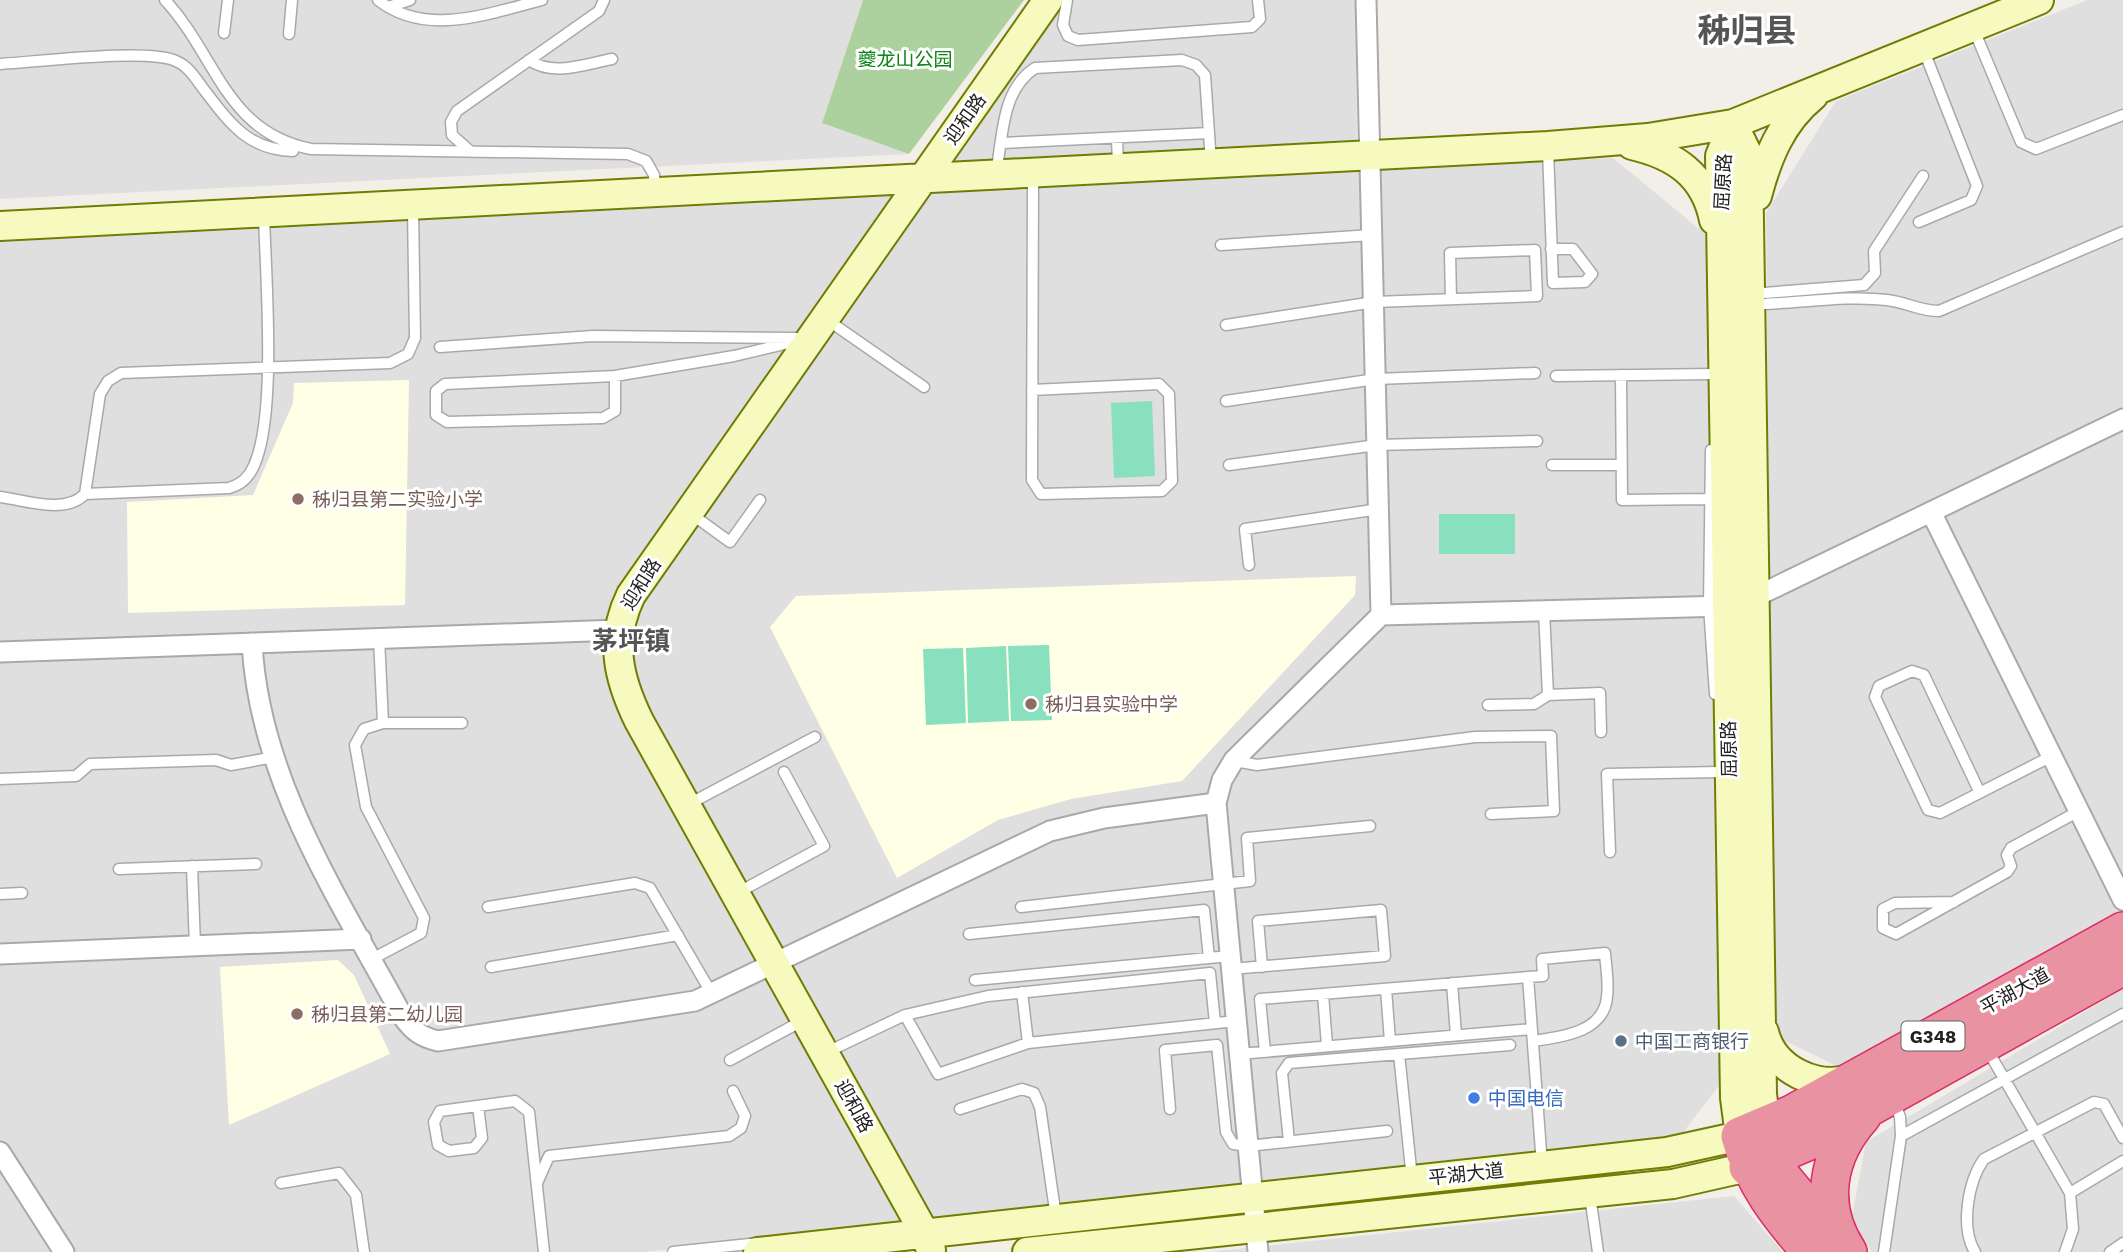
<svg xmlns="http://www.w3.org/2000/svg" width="2123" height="1252" viewBox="0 0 2123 1252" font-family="'Work Sans','Noto Sans SC',sans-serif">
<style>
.residential{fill:#e0dfdf}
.education{fill:#ffffe5}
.forest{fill:#add19e}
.pitch{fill:#88e0be}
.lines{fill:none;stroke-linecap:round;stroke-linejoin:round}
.lane-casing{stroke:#a9a9a9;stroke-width:13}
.street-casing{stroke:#a9a9a9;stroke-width:23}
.secondary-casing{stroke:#707d05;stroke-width:32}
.highway-casing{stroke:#dc2a67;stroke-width:40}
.lane{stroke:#fff;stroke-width:10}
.street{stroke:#fff;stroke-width:19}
.secondary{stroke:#f7fabf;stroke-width:28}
.highway{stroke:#e892a2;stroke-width:37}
.education-dot{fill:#8d6e63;stroke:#fff;stroke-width:2.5}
.service-dot{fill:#5c6f8a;stroke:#fff;stroke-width:2.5}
.shop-dot{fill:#3f7fe0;stroke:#fff;stroke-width:2.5}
.labels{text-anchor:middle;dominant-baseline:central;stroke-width:6;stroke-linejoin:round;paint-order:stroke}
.shield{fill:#fff;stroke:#646464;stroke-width:2}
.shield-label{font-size:18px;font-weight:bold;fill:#222}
.park-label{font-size:19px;fill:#0c8416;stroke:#fff}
.street-label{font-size:19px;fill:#222;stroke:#fff}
.education-label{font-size:19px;fill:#785e54;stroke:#fff;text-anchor:start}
.service-label{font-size:19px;fill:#4e5e75;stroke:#fff;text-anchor:start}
.shop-label{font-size:19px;fill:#366cbe;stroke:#fff;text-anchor:start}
.district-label{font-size:26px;font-weight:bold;fill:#555;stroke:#fff}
.town-label{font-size:33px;font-weight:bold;fill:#555;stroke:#fff}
</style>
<rect width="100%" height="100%" fill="#f2efe9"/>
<path class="residential" d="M0,0h863l-41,123 87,31 -909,45z
M1065,0h290l2,142 -415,26z
M2087,0h36v921l-272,152 -78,-38 -7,-822 70,-112z
M1613,158l96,79 12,846 -43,56 -1034,113h-644v-1010z
M2123,989v263h-251l-22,-25 16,-85z
M1734,1196l49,56h-575z"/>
<path class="education" d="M409,380l-4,225 -277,8 -1,-111 126,-7 40,-92 1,-20z
M1356,576l-1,19 -173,186 -111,18 -73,21 -101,58 -127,-251 26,-31z
M338,960l16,15 36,79 -161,71 -9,-158z"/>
<path class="forest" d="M863,0h161l-115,154 -87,-31z"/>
<path class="pitch" d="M1152,401l3,75 -41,2 -3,-75z
M1439,514h76v40h-76z
M1049,645l3,75 -41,1 -3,-75z
M1006,646l3,75 -41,2 -2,-75z
M963,648l3,75 -40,2 -3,-76z"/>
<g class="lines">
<defs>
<path id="lane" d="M165,0c52,56 60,132 146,149l317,5 18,7 8,14 1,16
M378,0c48,38 112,13 164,0
M1067,0l-4,25 5,11 10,4 174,-13 8,-8 -2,-19
M388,7l22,-7
M1974,30l47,112 15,7 87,-34
M224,33l4,-33
M289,34l3,-34
M529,60c24,17 56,4 83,-1
M0,64c37,-2 147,-16 176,-3 12,5 18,15 26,26 26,34 45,63 91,64
M1117,138l1,27
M1002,143l207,-10
M1548,150l5,133 32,-1 7,-8 -19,-25h-22
M470,151l-18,-16 -1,-13 6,-11 142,-100 5,-11
M996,173c7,-36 5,-83 39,-105l147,-8 14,5 9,10 6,88
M1919,222l52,-22 6,-14 -53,-135
M1221,245l151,-10
M1764,293l100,-8 11,-12 -1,-22 49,-75
M1762,304c40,-1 85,-9 125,-4 19,2 32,11 52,11l184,-79
M826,319l98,68
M1226,325l148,-23 163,-6 -2,-46 -85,3 1,46
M440,347l153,-11 203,2
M1621,375l1,125 87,-1
M615,376v35l-12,7 -156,4 -11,-7v-24l9,-7 170,-8 119,-20 67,-16
M1556,376l158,-2
M1032,390l127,-6 10,10 3,87 -10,10 -121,3 -9,-14 1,-304
M1226,401l150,-22 159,-6
M1711,450l-2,156 6,88
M1229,465l148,-20 160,-4
M1552,465h69
M85,494l144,-6c9,-3 15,-6 21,-15 29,-44 15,-202 14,-260
M0,497c26,3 65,18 85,-3l15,-100 8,-13 13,-8 269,-10 18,-9 7,-16 -2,-129
M690,513l40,29 30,-42
M1249,565l-4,-36 134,-20
M1544,611l4,84
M379,638l4,85
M1488,705l46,-1 14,-9 52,-2 1,39
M1235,761l22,4 218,-28 76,-1 3,75 -63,3
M0,779l76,-3 14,-12 126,-4 15,5 43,-8
M1980,793l-56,-118 -12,-4 -33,15 -4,11 53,113 12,3 112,-57
M689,804l126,-67
M1610,852l-3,-78 113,-2
M192,866l3,80
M119,869l137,-5
M739,892l85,-46 -40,-74
M0,894l22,-1
M1954,902l-59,1 -12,6v19l13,6 111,-62 4,-6 -4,-11 4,-7 68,-37
M488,907l147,-24 15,5 62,106
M1021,907l229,-26 -3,-43 123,-12
M969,934l235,-24 5,48
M372,959l49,-26 3,-15 -58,-111 -11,-62 9,-16 19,-6h79
M491,967l187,-32
M1231,969l154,-13 -4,-46 -123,11 4,46
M975,980l255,-24
M1452,983l4,52
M1386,989l4,52
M1022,992l6,51
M1323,994l4,52
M905,1015l33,59 90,-31 208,-22
M1533,1041c27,-4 71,-8 74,-44 2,-14 -1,-30 -2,-44l-63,6 1,17 -15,1 14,188
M1265,1052l-5,-53 268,-22
M825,1053l80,-38 83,-19 222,-23 5,50
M1239,1054l293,-25
M1399,1054l12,115
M1991,1056l79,137 3,36 -8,23
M730,1060l72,-39
M478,1106l4,32 -8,10 -25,3 -11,-6 -4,-23 6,-11 75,-10 14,11 15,140
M960,1109l62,-20 12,4 6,14 15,103
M1170,1109l-5,-59 52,-5 9,87 7,12 15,2 139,-15
M1901,1136l222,-122
M1289,1141l-7,-68 7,-10 221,-18
M281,1183l58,-10 17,22 8,57
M537,1183l12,-27 180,-20 12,-8 4,-12 -12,-25
M2070,1193l53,-32
M1590,1196l8,56
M673,1252l86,-9
M1884,1252l17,-116 -1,-19 -6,-16
M1975,1252c-15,-24 -7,-71 9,-93l110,-57 10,2 19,34
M2110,1252l13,-9"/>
<path id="street" d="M1931,512l192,388
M1381,615l346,-9 28,-9 368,-178
M252,643c7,137 87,256 151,374 10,14 18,20 35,24l257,-40 355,-170 54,-13 112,-15
M0,652l618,-22
M0,954l361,-15
M0,1152l64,100
M1258,1252l-42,-449 6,-23 12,-20 147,-145 -15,-615"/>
<path id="secondary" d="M1733,124l15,31 14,939 4,32
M1632,145c43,10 73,30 82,75
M1757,196c10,-38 24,-74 56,-100
M0,226l1548,-80 100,-8 85,-14 306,-124
M1764,1032c9,38 54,59 90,46
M931,1250l-6,-16 -286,-513c-21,-43 -30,-81 -8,-126l417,-595
M758,1252l909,-100 73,-16 -5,-38 -15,-942 13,-32
M1027,1252l646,-68 75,-17"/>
<path id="highway" d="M1772,1152l10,25 53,64
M1748,1167l61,-26 314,-175
M1811,1252c-32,-36 -58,-69 -71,-116l52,-22 331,-183
M1848,1252c-30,-46 -22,-96 14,-136"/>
</defs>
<use href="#lane" class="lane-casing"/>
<use href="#street" class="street-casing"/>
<use href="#secondary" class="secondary-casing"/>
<use href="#highway" class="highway-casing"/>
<use href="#lane" class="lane"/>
<use href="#street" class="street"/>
<use href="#secondary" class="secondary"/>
<use href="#highway" class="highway"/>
</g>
<g class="education-dot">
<circle cx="298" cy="499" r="7"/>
<circle cx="1031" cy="704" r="7"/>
<circle cx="297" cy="1014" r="7"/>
</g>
<circle class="service-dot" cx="1621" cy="1041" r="7"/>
<circle class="shop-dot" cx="1474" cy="1098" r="7"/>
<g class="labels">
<rect class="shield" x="1901.5" y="1021.5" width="63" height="29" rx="5"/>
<g class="shield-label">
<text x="1933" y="1036">G348</text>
</g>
<g class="park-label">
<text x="905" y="59">夔龙山公园</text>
</g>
<g class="street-label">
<text transform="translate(965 119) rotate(-55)">迎和路</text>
<text transform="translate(1723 182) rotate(-87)">屈原路</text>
<text transform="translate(641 584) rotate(-58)">迎和路</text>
<text transform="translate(1729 749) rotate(-91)">屈原路</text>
<text transform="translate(2015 991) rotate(-29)">平湖大道</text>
<text transform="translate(854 1106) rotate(61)">迎和路</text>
<text transform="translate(1466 1174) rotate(-6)">平湖大道</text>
</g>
<g class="education-label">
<text x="312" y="499">秭归县第二实验小学</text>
<text x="1045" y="704">秭归县实验中学</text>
<text x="311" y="1014">秭归县第二幼儿园</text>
</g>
<g class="service-label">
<text x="1635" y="1041">中国工商银行</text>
</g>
<g class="shop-label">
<text x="1488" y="1098">中国电信</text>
</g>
<g class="district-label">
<text x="631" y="641">茅坪镇</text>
</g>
<g class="town-label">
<text x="1747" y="30">秭归县</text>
</g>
</g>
</svg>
